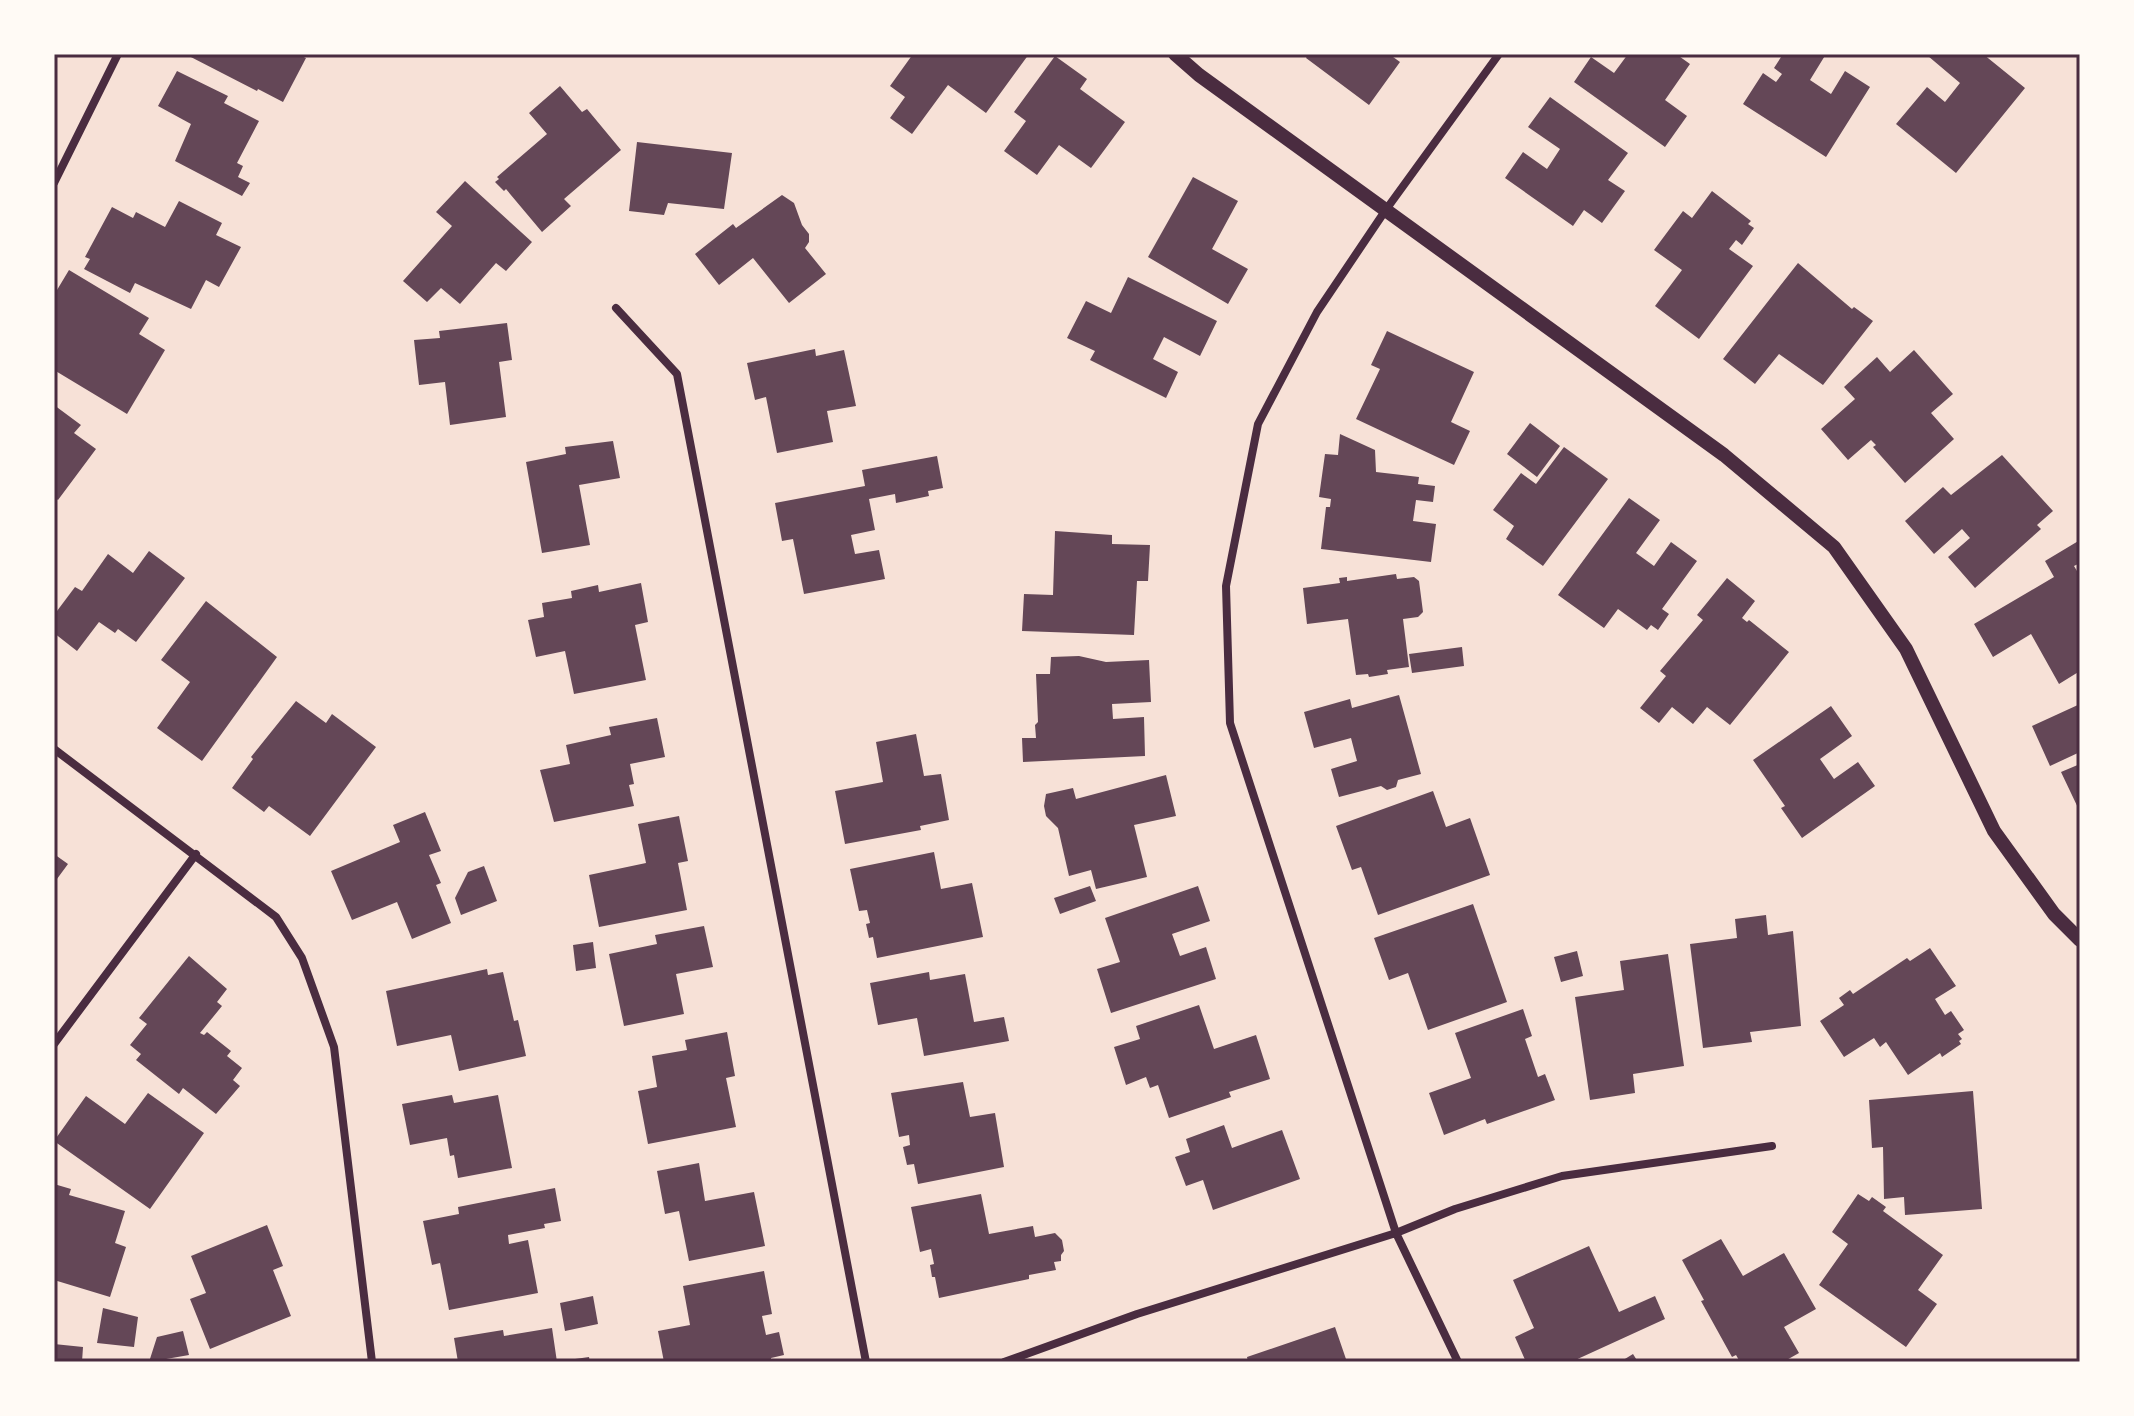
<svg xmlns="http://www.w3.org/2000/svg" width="2134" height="1416" viewBox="0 0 2134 1416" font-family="'Roboto Serif',serif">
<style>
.building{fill:#644757}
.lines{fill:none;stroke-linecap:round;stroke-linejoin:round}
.minor{stroke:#4a2c40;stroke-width:8}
.tertiary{stroke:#4a2c40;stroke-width:14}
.neatline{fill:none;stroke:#4a2c40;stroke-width:3}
</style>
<rect width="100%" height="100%" fill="#f7e1d7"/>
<path class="building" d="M185,54h112l9,4 -23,44 -25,-13 -1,2z
M913,54h116l-43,59 -38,-28 -36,49 -22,-16 15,-21 -15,-11z
M1304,54h85l11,8 -31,43 -63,-47 1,-2z
M1628,54h48l14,10 -25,36 22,16 -22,31 -91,-65 17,-25 23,16z
M1783,54h43l-16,26 21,14 14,-23 25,16 -44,70 -83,-53 20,-31 13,9 6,-8 -8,-6z
M1930,54h53l42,34 -69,85 -60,-49 31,-37 18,15 15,-19 -32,-27z
M1055,56l32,23 -7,10 45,33 -34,46 -32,-23 -22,30 -33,-24 22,-30 -12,-9z
M177,71l51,25 -4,7 35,18 -22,42 6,3 -5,11 12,6 -8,13 -67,-35 16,-37 -33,-18z
M560,86l22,26 5,-3 34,41 -57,49 7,7 -29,26 -36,-43 -2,2 -9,-9 4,-3 -2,-2 50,-43 -18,-21z
M1550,97l78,56 -20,27 17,11 -23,32 -18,-13 -11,16 -68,-48 18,-26 24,17 13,-20 -32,-22z
M637,142l95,11 -8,56 -56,-6 -4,12 -35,-4z
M1193,177l45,24 -26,48 36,20 -20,35 -80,-47z
M465,181l67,61 -26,29 -10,-8 -36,41 -19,-16 -14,14 -24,-21 49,-55 -16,-14z
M1712,191l39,30 -3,3 6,4 -12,17 -6,-5 -7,9 24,17 -54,73 -44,-33 27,-36 -28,-20 29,-39 9,7z
M782,195l12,8 8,22 7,9v8l-4,6 21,26 -37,29 -36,-45 -34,27 -24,-31 38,-30 3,4z
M179,201l43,22 -6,12 25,12 -22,40 -13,-7 -15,29 -56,-26 -5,10 -46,-24 6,-10 -5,-2 27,-50 21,11 3,-6 29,15z
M1798,263l54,46 2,-2 19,14 -50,64 -44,-31 -24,30 -32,-25z
M69,270l80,48 -10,16 26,16 -38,64 -73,-44v-75z
M1128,277l89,44 -17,35 -36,-19 -11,22 25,13 -12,26 -76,-38 5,-9 -28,-13 19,-37 25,12z
M507,323l5,37 -13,2 7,55 -56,8 -5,-43 -26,3 -5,-45 26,-2 -1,-7z
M1387,331l87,41 -23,50 19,9 -16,34 -98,-46 24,-50 -9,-4z
M815,349l1,7 28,-6 12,56 -29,5 6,31 -56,11 -11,-56 -11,3 -8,-37z
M1914,350l39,44 -22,19 23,26 -49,44 -32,-36 3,-2 -5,-5 -23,20 -27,-31 34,-30 -11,-12 33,-30 13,15z
M54,405l27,20 -7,8 22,16 -38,51 -4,-3z
M1530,423l30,23 -23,31 -30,-23z
M1340,434l35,16 1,22 43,5 -1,7 17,2 -2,16 -17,-2 -3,21 23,3 -5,38 -110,-13 5,-42h4l1,-8 -12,-2 6,-43 13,1z
M613,441l7,37 -41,7 11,60 -48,8 -16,-91 40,-8 -1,-7z
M1564,447l44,32 -65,87 -37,-27 8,-13 -21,-16 28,-37 15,11z
M2002,455l51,56 -16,14 4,4 -66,59 -27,-31 22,-19 -8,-9 -28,25 -29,-33 38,-34 8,8z
M937,456l6,32 -15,3 1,5 -33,7 -1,-9 -26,5 6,31 -24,5 4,19 24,-4 6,29 -81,15 -11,-55 -11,2 -7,-38 90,-17 -3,-16z
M1629,498l31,22 -24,33 18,13 17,-24 26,19 -35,48 7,5 -11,16 -7,-5 -4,5 -29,-21 -14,19 -46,-33z
M1055,531l57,4v9l38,1 -2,36h-11l-3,54 -112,-4 2,-37 29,1z
M2080,540v23l-6,3 6,10v95l-21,13 -28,-50 -38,23 -19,-33 80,-47 -9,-16z
M149,551l36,27 -49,64 -18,-13 -3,4 -16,-11 -22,29 -23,-18v-18l21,-28 7,4 26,-37 25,19z
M1396,574l1,5 17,-2 5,4 4,31 -5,5 -15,2 6,48 -22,3 1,4 -19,3 -1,-3 -12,1 -8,-56 -41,5 -4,-36 37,-5 -1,-5 8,-1v4z
M1727,578l28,23 -13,17 5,4 2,-2 40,32 -59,73 -23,-18 -14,17 -21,-17 -13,16 -19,-15 26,-32 -6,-5 43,-51 -6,-5z
M641,583l7,39 -13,3 11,55 -72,14 -9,-43 -29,6 -8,-37 16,-3 -2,-14 30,-5 -1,-7 27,-6 1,7z
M206,601l71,56 -75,104 -45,-33 33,-46 -29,-22z
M1462,647l2,19 -52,7 -3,-19z
M1079,656l27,6 43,-2 2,42 -39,2 1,15 31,-2 1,39 -122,6 -1,-24h14l-1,-13 3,-3 -2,-48h14l1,-17z
M1399,695l22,79 -23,6 -2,7 -9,3 -6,-4 -42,11 -8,-28 26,-8 -6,-23 -37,10 -10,-36 46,-13 2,9z
M296,701l30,22 6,-9 44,33 -66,89 -41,-30 -5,6 -32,-24 21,-29 -2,-2z
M2080,704v48l-30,14 -18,-40z
M1831,706l21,30 -32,23 14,20 24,-17 17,24 -73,52 -21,-30 4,-2 -32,-46z
M657,718l8,39 -35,7 4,20 -5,1 5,21 -80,16 -14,-52 30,-6 -4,-19 45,-10 -2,-8z
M916,734l8,42 17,-2 8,46 -29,6 1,4 -76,14 -10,-53 48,-9 -7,-40z
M2080,764v48l-19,-40z
M1166,775l10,41 -42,9 13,52 -51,12 -5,-19 -22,6 -11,-48 -12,-12 -2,-10 2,-12 27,-6 3,11z
M1433,791l13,36 24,-9 20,57 -112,40 -17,-48 -9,3 -16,-44z
M425,812l16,39 -12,4 12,28 -5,2 15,38 -39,16 -15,-37 -45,18 -21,-49 69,-29 -7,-17z
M679,816l9,45 -10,2 9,47 -88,17 -10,-52 57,-12 -8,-39z
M934,852l7,37 31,-6 11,54 -106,21 -4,-21 -4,1 -3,-14 4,-1 -3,-13 -8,1 -9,-42z
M54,854l14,10 -14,19z
M484,866l13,35 -36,14 -6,-17 13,-26z
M1090,886l6,15 -36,13 -6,-16z
M1198,886l12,35 -38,13 8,22 26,-9 10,32 -105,34 -14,-44 23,-7 -15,-44z
M1473,904l34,98 -79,28 -20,-57 -19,7 -15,-42z
M1766,915l2,20 25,-4 8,95 -51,6 2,10 -49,6 -13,-104 47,-6 -2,-19z
M704,926l9,41 -37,7 8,40 -60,12 -15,-72 48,-10 -2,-9z
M593,942l3,26 -20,3 -3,-26z
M1930,948l26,38 -21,13 10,16 6,-4 13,19 -6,4 4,5 -3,2 2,3 -19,13 -2,-4 -32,22 -22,-33 -6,5 -6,-9 -30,19 -24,-36 24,-16 -5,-7 11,-8 3,4 54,-36 3,3z
M1577,951l6,25 -22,6 -7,-25z
M1668,954l16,112 -51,8 2,19 -45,7 -15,-103 49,-7 -4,-29z
M189,956l38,33 -10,13 5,4 -22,27 4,2 3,-3 24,19 -4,5 15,12 -9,12 7,6 -24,28 -33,-26 -4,6 -43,-34 5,-6 -11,-9 17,-21 -8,-6z
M487,969l1,6 15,-3 11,49 4,-1 8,36 -67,15 -8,-36 -54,11 -11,-55z
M929,972l1,8 35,-6 9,48 30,-5 5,24 -85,15 -7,-38 -39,7 -8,-42z
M1199,1005l15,44 42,-14 14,44 -41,13 2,5 -62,21 -11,-33 -8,3 -4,-11 -20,8 -12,-38 26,-8 -4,-13z
M1523,1009l9,27 -7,3 13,38 7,-3 10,26 -68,24 -2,-5 -41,16 -15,-42 42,-15 -16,-45z
M727,1032l8,44 -9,2 10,49 -88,17 -10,-53 19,-4 -5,-31 35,-6 -2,-10z
M963,1082l7,35 25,-4 9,54 -86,17 -4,-20 -7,1 -4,-18 7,-2 -1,-10 -10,2 -8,-44z
M1973,1091l9,118 -77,6 -1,-18 -20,2 -1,-52 -11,1 -3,-48z
M148,1093l56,40 -54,76 -96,-68 32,-45 39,28z
M452,1095l2,8 44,-8 14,73 -54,10 -4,-23 -4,1 -3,-18 -37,7 -8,-41z
M1224,1125l8,23 50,-18 18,49 -87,31 -10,-30 -17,6 -11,-29 15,-5 -4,-13z
M699,1163l6,38 49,-9 11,54 -76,15 -10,-50 -14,3 -8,-43z
M54,1184l17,5 -2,6 56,16 -10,32 11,4 -16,50 -56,-17z
M555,1188l6,33 -17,3 1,4 -37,7 1,9 19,-4 10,53 -89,17 -9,-47 -8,2 -9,-44 36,-7 -1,-7z
M981,1194l8,40 44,-8 2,11 20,-4 7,7 2,11 -3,4v6l-7,1 2,8 -27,5v4l-90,19 -4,-21h-3l-2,-12 4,-1 -3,-15 -11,3 -9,-45z
M1858,1194l11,7 3,-4 14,10 -3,4 60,44 -25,35 19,14 -31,43 -87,-62 29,-41 -16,-12z
M267,1225l16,41 -10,4 18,46 -81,33 -20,-50 16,-6 -15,-37z
M1721,1239l22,37 41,-23 32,56 -32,18 15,26 -16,9h-43l-4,-7 -4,2 -31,-56 3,-1 -22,-40z
M1589,1246l30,66 36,-16 10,23 -94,43h-45l-11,-25 19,-9 -21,-48z
M764,1271l8,43 -10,2 4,19 13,-3 5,23 -13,3v4h-107l-6,-31 32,-6 -7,-39z
M593,1296l5,28 -33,7 -5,-28z
M103,1308l35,9 -4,30 -37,-4z
M1335,1327l12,35h-99l-1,-5z
M552,1328l5,34h-99l-4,-24 49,-8 1,6z
M183,1331l6,24 -40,7 8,-25z
M54,1344l29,3 -1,15h-28z
M1633,1354l5,8h-18z
M589,1357l1,5h-22v-2z"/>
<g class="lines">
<path class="minor" d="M54,183l64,-129
M616,308l61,66 189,988
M54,749l222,168 26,41 32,89 38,315
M54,1044l142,-190
M1004,1362l133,-48 259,-81 59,-24 107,-33 210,-30
M1458,1362l-62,-129 -166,-510 -4,-137 32,-162 59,-112 68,-101 114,-157"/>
<path class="tertiary" d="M1175,54l24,21 525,380 110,92 72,102 88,182 60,83 26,26"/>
</g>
<rect width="2134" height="1416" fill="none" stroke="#fffaf5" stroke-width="112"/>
<rect x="56" y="56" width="2022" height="1304" class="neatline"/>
</svg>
